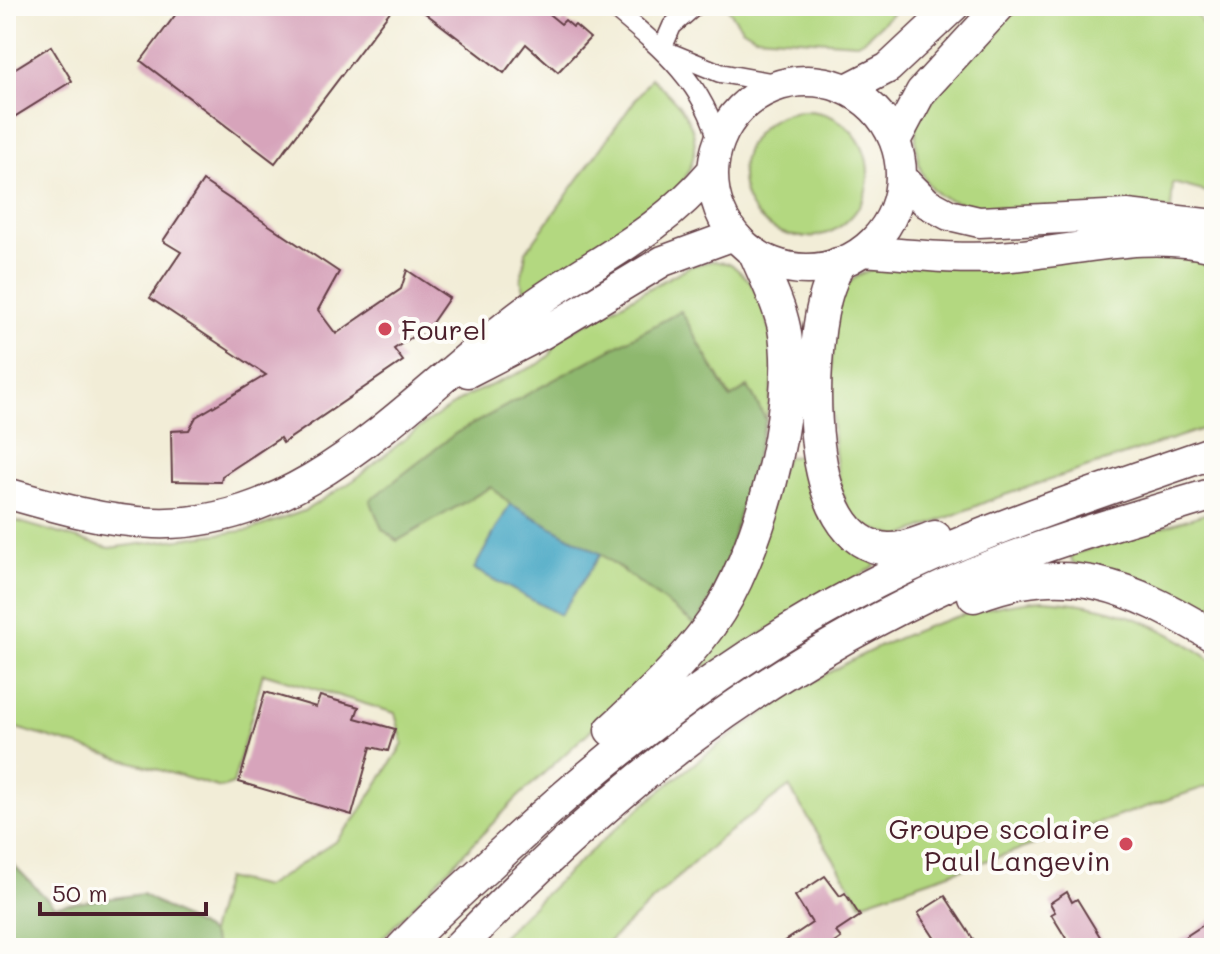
<svg xmlns="http://www.w3.org/2000/svg" width="1220" height="954" viewBox="0 0 1220 954" font-family="Mali,sans-serif">
<style>
.green{fill:#b3d880;stroke:#7e7c56;stroke-width:2}
.forest{fill:#8eb86e;stroke:#6c6c4c;stroke-width:2}
.water{fill:#46a7c5;stroke:#486378;stroke-width:2}
.building{fill:#d7a4bb}
.lines{fill:none;stroke-linecap:round;stroke-linejoin:round}
.minor-casing{stroke:#633e45;stroke-width:21}
.primary-casing{stroke:#633e45;stroke-width:33}
.trunk-casing{stroke:#633e45;stroke-width:35}
.minor{stroke:#fff;stroke-width:18}
.primary{stroke:#fff;stroke-width:30}
.trunk{stroke:#fff;stroke-width:32}
.poi-dot{fill:#d1495b;stroke:#fdfcf7;stroke-width:3}
.labels{text-anchor:middle;dominant-baseline:central;stroke-width:8;stroke-linejoin:round;paint-order:stroke}
.poi-label{font-size:28px;fill:#4a1f2b;stroke:#fdfcf7;text-anchor:start}
</style>
<rect width="100%" height="100%" fill="#fdfcf7"/>
<filter id="ink" filterUnits="userSpaceOnUse"><feTurbulence type="fractalNoise" baseFrequency=".0125" numOctaves="2"/><feDisplacementMap in="SourceGraphic" scale="16" xChannelSelector="R" yChannelSelector="G"/><feConvolveMatrix kernelMatrix="1 2 1 2 8 2 1 2 1" color-interpolation-filters="sRGB"/></filter>
<filter id="wash" filterUnits="userSpaceOnUse"><feTurbulence type="fractalNoise" baseFrequency=".006" numOctaves="4" result="noise"/><feDisplacementMap in="SourceGraphic" scale="32" xChannelSelector="R" yChannelSelector="G"/><feGaussianBlur stdDeviation="1.8" result="paint"/><feColorMatrix in="noise" values="0 0 0 0 0 0 0 0 0 0 0 0 0 0 0 0 0 1.4 0 .05"/><feComposite in="paint" operator="in"/></filter>
<g filter="url(#wash)">
<rect width="100%" height="100%" fill="#f2edd7"/>
<path class="green" d="M726,6h174l-34,32 -9,5 -102,-7 -13,-8z
M1016,6h177l21,41v147l-41,-11 -2,26c-44,-1 -202,7 -232,-14 -23,-17 -24,-47 -23,-73l40,-51z
M651,78c46,39 61,70 19,123l-143,97 -6,-18 5,-28z
M742 174a63 63 0 1 1 126 0a63 63 0 1 1-126 0Z
M1131,247l83,8v170l-221,74 -93,38c-16,-5 -39,-9 -49,-24 -23,-30 -26,-192 -7,-224 8,-12 23,-18 35,-23z
M712,261l19,3 19,17 13,27 14,49 -11,63 -18,-33 -17,11 -51,-87 -283,230 94,-54 19,17 -36,65 86,46 41,-61 96,72 -42,45 -138,127 -144,150h-156l-7,-15 15,-55 40,9 71,-46 20,-23 47,-74 -8,-31 -132,-40 -30,111 -12,4 -215,-63v-207l103,30 141,-18 54,-19 50,-31 66,-53 47,-31 72,-32 11,-9 7,-16 133,-73z
M806,456c3,57 26,69 68,101l1,9 -169,101 -8,-9 88,-201z
M1214,511v113l-83,-45 -58,-16 -3,-8z
M1043,600c68,4 116,22 171,62v122l-353,119 -72,-116 -71,53 -116,108h-112c138,-139 350,-332 553,-348z"/>
<path class="forest" d="M681,311l49,87 18,-11 18,33 -44,156 -25,50 -96,-72 -91,-50 -19,-17 -94,54 -15,-12 -12,-29 86,-67z
M6,857l48,49 88,-12 68,39 7,15h-211z"/>
<path class="water" d="M510,504l91,50 -41,61 -86,-46z"/>
<g id="blocks">
<path class="building" d="M182,6h212l-119,157 -134,-102z
M416,6h123l22,18 4,-4 8,7 2,-2 15,13 -32,34 -32,-28 -22,29z
M51,46l21,35 -58,36 -8,-13v-30z
M203,181l136,91 -21,38 18,24 65,-45 6,-19 42,28 -26,38 -5,-3 -24,16 9,12 -120,82 -3,-5 -58,38 -1,6 -49,-1 -1,-50 18,-1 7,-13 70,-42 -116,-77 31,-46 -18,-11z
M265,692l51,15 4,-11 39,11 -4,11 40,11 -7,22 -17,-4 -19,68 -113,-33z
M825,876l15,20 5,-3 15,23 -24,16 5,6 -14,10h-52l37,-25 -17,-27z
M1067,892l5,10 5,-3 30,49h-35l-21,-34 4,-2 -5,-9z
M945,896l34,52h-38l-23,-35z
M1214,918v30h-46z"/>
</g>
</g>
<g filter="url(#ink)">
<use href="#blocks" fill-opacity="0" stroke="#633e45" stroke-width="2"/>
<g class="lines">
<defs>
<path id="minor" d="M611,6c45,38 94,76 107,137
M662,49l10,-23 23,-20
M669,52l51,21 61,11"/>
<path id="primary" d="M713 175a94 94 0 1 1 188 0a94 94 0 1 1-188 0Z
M847,89l41,-21 66,-62
M895,141l26,-49 79,-86
M902,178l25,25 22,12 30,7 148,-7 87,10
M863,251c45,3 91,9 136,6 72,-4 143,-28 215,-10
M468,372l74,-38 121,-73 71,-26
M6,493c49,14 97,28 148,30 153,5 259,-129 370,-211 68,-51 131,-74 188,-141"/>
<path id="trunk" d="M838,264c-5,12 -10,23 -13,35 -15,58 -25,245 63,250 16,1 32,-7 47,-12
M974,596c95,-37 156,-10 240,40
M611,730c36,-33 71,-66 100,-106 47,-65 88,-216 73,-296 -5,-25 -18,-49 -28,-73
M402,948c33,-35 70,-67 105,-100 134,-124 281,-233 450,-303 84,-35 171,-63 257,-93
M458,948c153,-158 296,-275 498,-367 83,-37 171,-61 258,-87"/>
</defs>
<use href="#minor" class="minor-casing"/>
<use href="#primary" class="primary-casing"/>
<use href="#trunk" class="trunk-casing"/>
<use href="#minor" class="minor"/>
<use href="#primary" class="primary"/>
<use href="#trunk" class="trunk"/>
</g>
</g>
<g class="poi-dot">
<circle cx="385" cy="329" r="8"/>
<circle cx="1126" cy="844" r="8"/>
</g>
<g class="labels">
<g class="poi-label">
<text x="401" y="329">Fourel</text>
<text x="1110" y="828" text-anchor="end">Groupe scolaire<tspan x="1110" dy="32">Paul Langevin</tspan></text>
</g>
</g>
<rect width="1220" height="954" fill="none" stroke="#fdfcf7" stroke-width="32"/>
<path d="M40 902v12h166v-12" fill="none" stroke="#4a1f2b" stroke-width="4"/>
<text x="52" y="902" font-size="24" fill="#4a1f2b" stroke="#fdfcf7" stroke-width="6" paint-order="stroke">50 m</text>
</svg>
